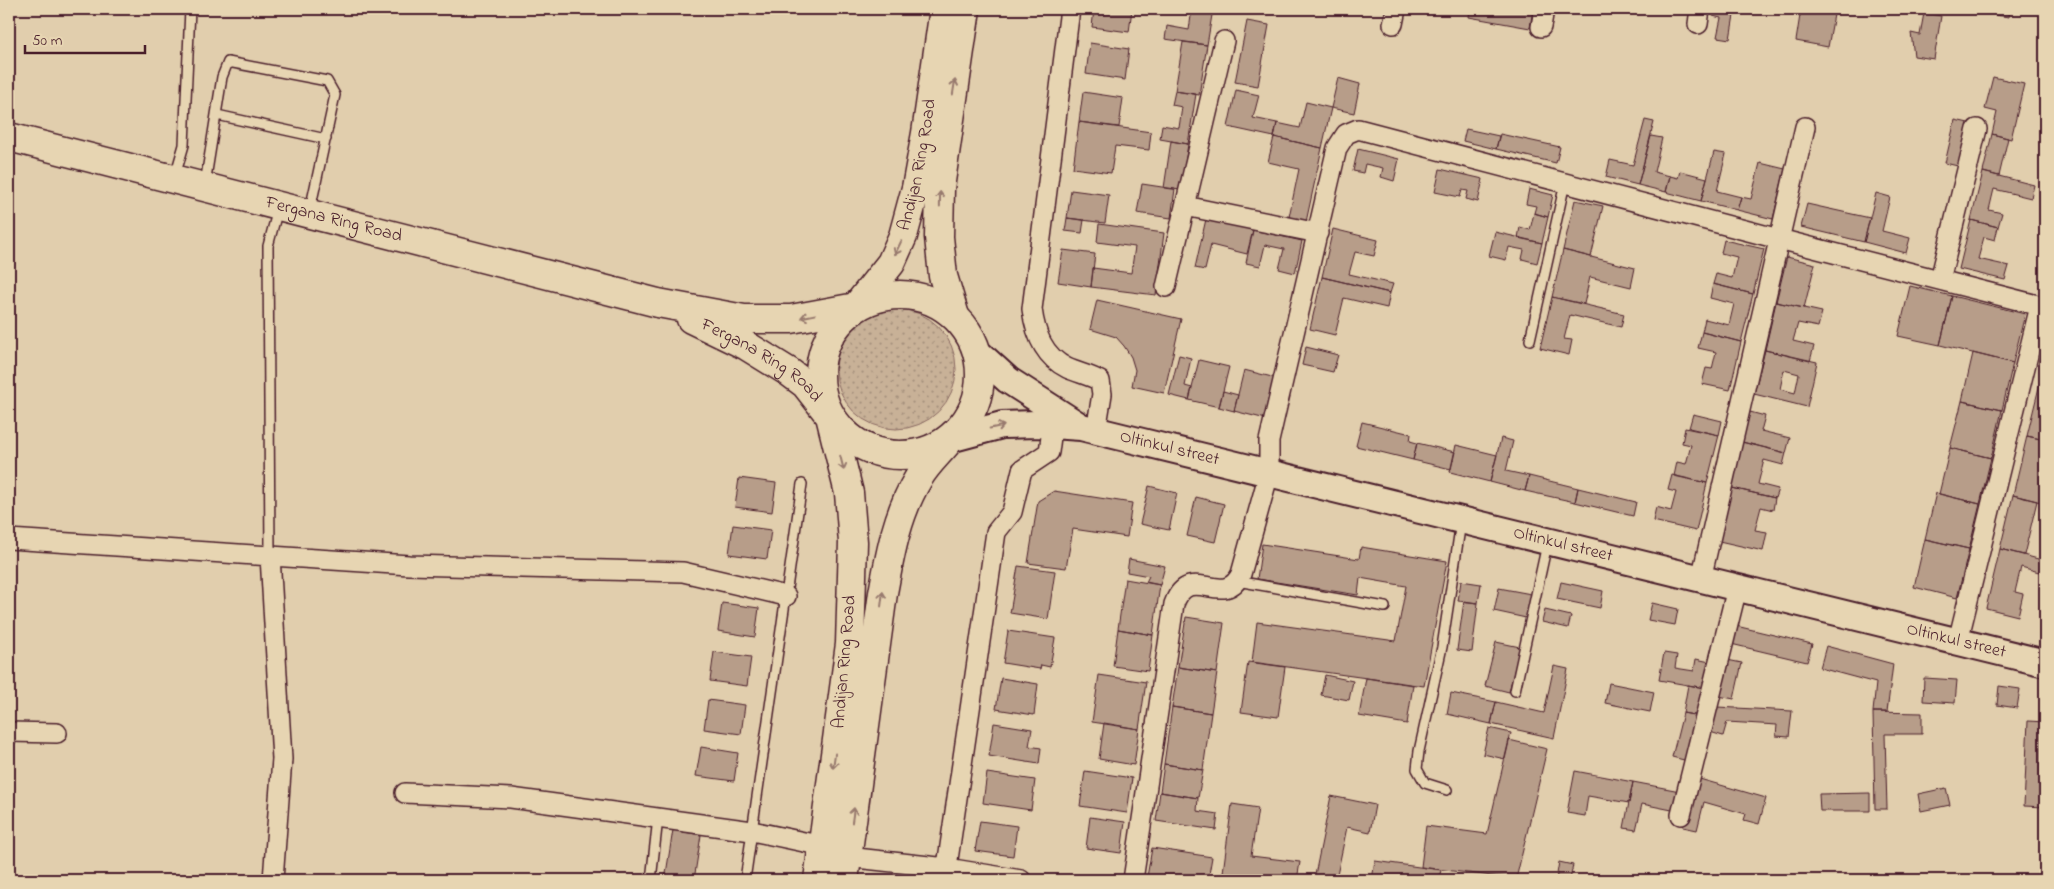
<svg xmlns="http://www.w3.org/2000/svg" width="2054" height="889" viewBox="0 0 2054 889" font-family="'Indie Flower',sans-serif">
<style>
.grass{fill:url(#grass-dots);stroke:#896861}
.building{fill:#b79d89;stroke:#4a1f2b;fill-rule:evenodd}
.lines{fill:none;stroke-linecap:round;stroke-linejoin:round}
.service-casing{stroke:#4a1f2b;stroke-width:12}
.minor-casing{stroke:#4a1f2b;stroke-width:22}
.secondary-casing{stroke:#4a1f2b;stroke-width:30}
.trunk-casing{stroke:#4a1f2b;stroke-width:31}
.service{stroke:#e7d5b2;stroke-width:9}
.minor{stroke:#e7d5b2;stroke-width:19}
.secondary{stroke:#e7d5b2;stroke-width:26}
.trunk{stroke:#e7d5b2;stroke-width:28}
.oneway{stroke:#987a6e}
.labels{text-anchor:middle;dominant-baseline:central;stroke-width:4;stroke-linejoin:round;paint-order:stroke}
.street-label{font-size:18px;fill:#4a1f2b;stroke:#e7d5b2}
</style>
<defs>
<pattern id="grass-dots" width="8" height="8" patternUnits="userSpaceOnUse" patternTransform="scale(1.25)"><rect width="8" height="8" fill="#c8b197"/><path d="M2 2h.1M6 6h.1" fill="none" stroke="#a48f7b" stroke-width="1.8" stroke-linecap="round"/></pattern>
</defs>
<rect width="100%" height="100%" fill="#e1cead"/>
<filter id="ink" filterUnits="userSpaceOnUse"><feTurbulence type="fractalNoise" baseFrequency=".02" numOctaves="2"/><feDisplacementMap in="SourceGraphic" scale="10" xChannelSelector="R" yChannelSelector="G"/><feConvolveMatrix kernelMatrix="1 2 1 2 8 2 1 2 1" color-interpolation-filters="sRGB"/></filter>
<g filter="url(#ink)">
<path class="grass" d="M836 369a60 60 0 1 1 120 0a60 60 0 1 1-120 0Z"/>
<path class="building" d="M1094,9h38l-3,23 -37,-5z
M1192,9h21l-6,36 -42,-6 2,-13 22,4z
M1470,9h63l-3,19 -61,-11z
M1714,9h21l-5,30 -13,-2 4,-19 -8,-2z
M1801,9h34l-7,38 -32,-6z
M1996,9h14l-1,8 -14,-2z
M1924,13l17,3 -7,43 -20,-3 -3,-23 9,2z
M1247,21l22,4 -11,61 -23,-4z
M1183,42l24,3 -8,50 -24,-4z
M1090,43l39,6 -4,31 -39,-6z
M1993,77l31,7 -13,55 -19,-5 5,-22 -12,-3z
M1338,78l22,6 -6,29 -23,-5z
M1236,90l23,5 -6,23 24,5 -3,14 -46,-10z
M1175,91l21,3 -8,50 -28,-5 2,-14 17,3 3,-21 -10,-2z
M1083,92l40,6 -4,29 -40,-5z
M1306,102l25,6 -9,40 -48,-11 3,-14 23,5z
M1645,120l9,2 -16,63 -32,-8 4,-17 23,5z
M1955,120l18,4 -11,43 -17,-4z
M1079,122l72,10 -2,18 -34,-4 -4,27 -38,-5z
M1466,129l33,7 -3,13 -33,-8z
M1500,134l60,13 -4,16 -60,-14z
M1992,134l16,4 -9,38 -16,-4z
M1651,136l11,2 -8,34 16,4 -4,16 -28,-7z
M1274,137l48,11 -16,74 -17,-5 10,-48 -31,-7z
M1171,141l17,3 -7,46 -17,-2z
M1358,149l41,10 -5,22 -13,-4 2,-9 -18,-4 -2,9 -10,-2z
M1714,152l12,2 -9,37 24,6 -4,13 -36,-9z
M1760,163l25,6 -12,50 -36,-9 4,-13 10,2z
M1440,169l43,10 -5,23 -12,-3 2,-8 -6,-1 -2,7 -25,-5z
M1680,171l27,7 -6,23 -35,-9 4,-16 8,2z
M1983,172l51,13 -3,13 -37,-9 -5,21 13,3 -4,14 -27,-7z
M1142,184l33,5 -4,29 -34,-5z
M1529,189l24,6 -5,22 -14,-4 2,-7 -10,-2z
M1071,190l38,5 -4,28 -38,-5z
M1876,193l14,4 -8,34 28,7 -4,15 -42,-11z
M1575,200l28,6 -12,51 -28,-7z
M1807,204l63,14 -6,24 -63,-15z
M1534,213l14,4 -6,26 -24,-5 2,-11 10,3z
M1067,218l17,2 -2,13 -17,-2z
M1206,219l47,11 -6,24 -36,-9 -6,25 -10,-2z
M1971,220l27,7 -3,13 -11,-3 -6,22 31,7 -4,14 -46,-11z
M1099,224l65,9 -8,62 -65,-8 2,-19 38,5 4,-26 -38,-5z
M1333,229l45,11 -4,16 -19,-4 -6,22 44,10 -3,9 -68,-16z
M1253,230l49,11 -7,32 -16,-4 5,-20 -19,-4 -5,21 -14,-3z
M1495,232l47,11 -5,20 -15,-4 2,-9 -15,-3 -3,13 -17,-4z
M1724,240l40,9 -11,45 -40,-10 3,-10 16,4 5,-21 -16,-4z
M1063,250l32,4 -4,33 -33,-5z
M1563,250l72,18 -4,19 -41,-10 -6,27 -32,-7z
M1787,257l28,7 -11,44 -28,-6z
M1322,277l68,16 -3,15 -43,-10 -9,37 -25,-6z
M1713,284l40,10 -12,48 -39,-10 3,-13 24,6 5,-21 -24,-6z
M1910,286l42,10 -12,49 -42,-9z
M1952,296l73,18 -12,49 -73,-18z
M1552,297l72,17 -3,13 -51,-12 -6,24 8,1 -3,15 -29,-7z
M1097,300l84,19 -17,74 -32,-7 3,-16 -4,-13 -7,-11 -8,-9 -26,-8z
M1776,302l46,10 -4,15 -20,-4 -5,18 21,5 -4,15 -45,-11z
M1702,332l39,10 -11,48 -28,-6 4,-16 6,1 4,-17 -18,-4z
M1306,347l32,8 -5,17 -31,-7z
M1765,350l52,12 -10,45 -53,-13zM1784,370l15,4 -4,19 -15,-4z
M1973,353l40,10 -11,47 -40,-9z
M1179,355l12,3 -6,28 7,2 -3,12 -20,-5z
M1199,360l30,7 -10,40 -30,-7z
M2045,360v20l-4,-1z
M1244,370l32,8 -10,41 -32,-8z
M2041,379l4,1v60l-18,-4z
M1223,391l15,4 -4,16 -15,-4z
M1962,401l40,9 -11,48 -41,-10z
M1750,412l15,4 -4,15 29,7 -4,15 -44,-11z
M1693,414l29,7 -3,14 -30,-7z
M1362,422l49,12 -1,7 7,2 -4,17 -57,-14z
M1685,428l34,7 -12,48 -33,-7 3,-14 9,2 5,-19 -9,-2z
M2027,436l18,4v22l-5,22 5,2v17l-32,-8z
M1501,438l12,3 -7,30 23,5 -4,15 -35,-9z
M1742,442l44,11 -3,12 -19,-5 -6,24 20,5 -3,9 -43,-10z
M1417,443l38,9 -4,17 -38,-9z
M1456,445l41,10 -7,27 -40,-10z
M1950,448l41,10 -11,46 -41,-10z
M1672,475l35,8 -11,48 -43,-10 3,-14 15,4 5,-19 -8,-2z
M1529,476l49,12 -3,14 -50,-11z
M739,478l37,5 -4,29 -37,-5z
M1149,486l28,7 -8,37 -29,-6z
M1578,488l58,14 -3,14 -58,-14z
M1732,488l43,10 -2,12 -12,-3 -6,23 12,2 -4,19 -44,-10z
M1054,491l78,12 -5,34 -54,-8 -7,39 -38,-5 10,-62z
M1936,493l44,11 -11,45 -44,-10z
M2013,495l24,6 -13,54 -24,-6z
M1196,497l28,7 -9,38 -28,-6z
M733,525l38,5 -4,29 -38,-5z
M1925,539l44,10 -12,49 -43,-11z
M1262,544l97,15 2,-12 86,14 -23,125 -172,-24 5,-40 139,19 10,-55 -46,-8 -2,17 -101,-16z
M2000,549l42,11 -3,12 -18,-5 -6,25 8,2 -5,22 -32,-8z
M1129,559l36,7 -5,19 -14,-3 3,-6 -22,-4z
M1018,566l37,5 -7,48 -38,-6z
M1125,579l35,6 -7,50 -35,-6z
M1461,581l20,3 -3,19 -20,-2z
M1561,582l42,9 -3,17 -43,-9z
M1499,588l32,6 -5,24 -32,-7z
M1464,601l14,2 -6,49 -15,-2z
M722,603l37,5 -4,29 -37,-6z
M1652,603l26,6 -3,16 -27,-5z
M1545,610l26,6 -3,12 -26,-6z
M1186,617l38,6 -7,50 -39,-6z
M1736,626l76,18 -5,18 -76,-18z
M1118,629l35,6 -5,36 -35,-5z
M1008,631l47,7 -5,29 -9,-2 -1,4 -37,-6z
M1496,642l24,5 -11,45 -24,-6z
M1826,646l67,18 -6,48h-14l3,-29 -56,-15z
M714,652l37,5 -4,29 -37,-5z
M1664,653l13,2 -2,13 19,3 2,-12 14,3 -5,26 -46,-8z
M1727,660l15,3 -8,36 -15,-3z
M1248,662l37,5 -7,50 -37,-5z
M1554,666l14,3 -14,69 -63,-14 5,-22 48,11z
M1178,667l39,6 -6,40 -39,-6z
M1099,675l47,7 -7,47 -47,-7z
M1325,675l28,6 -4,19 -28,-5z
M1001,678l37,6 -4,31 -38,-6z
M1366,678l47,7 -6,39 -48,-8z
M1924,678l33,2 -2,23 -32,-2z
M1609,683l45,9 -4,20 -45,-9z
M1688,685l17,3 -6,28 -16,-3z
M1999,686l21,3 -3,19 -20,-3z
M1451,693l45,9 -5,22 -44,-10z
M708,700l37,5 -4,29 -37,-5z
M1172,707l39,6 -8,57 -39,-6z
M1717,707l75,4 -3,26 -13,-1 1,-11 -50,-3 -4,14 -13,-4z
M1873,712l49,1v21h-37l2,75h-12z
M1683,713l16,3 -11,45 -16,-4z
M2028,721l17,1v85l-21,-1z
M994,723l38,6 -3,17 12,2 -2,16 -50,-8z
M1104,723l35,6 -5,36 -35,-6z
M1489,728l22,5 -6,26 -22,-5z
M1509,740l38,9 -31,130 -95,-12 5,-41 61,8z
M701,747l37,6 -4,28 -38,-5z
M1164,764l39,6 -5,28 -38,-6z
M1085,771l47,7 -5,35 -47,-7z
M1575,771l58,11 -4,21 -41,-7 -3,20 -18,-3z
M987,773l48,7 -4,30 -48,-7z
M1696,778l70,20 -7,26 -15,-4 2,-6 -42,-12 -7,28 -14,-3z
M1633,782l47,9 -3,20 -35,-7 -6,26 -12,-2z
M1946,788l4,17 -29,6 -3,-17z
M1160,792l38,6 -1,13 21,3 -2,16 -60,-9z
M1870,793v18h-50l-1,-17z
M1331,796l44,9 -5,27 -23,-5 -11,53h-22z
M1232,804l26,4 -7,48 49,6 -3,18h-75z
M1090,817l35,5 -4,31 -35,-5z
M980,821l37,5 -4,30 -38,-5z
M673,830l28,5 -7,45h-29z
M1152,848l60,9 -4,23h-41l-20,-3z
M1375,861l66,9 -2,10 -45,-1 -1,1h-21z
M1559,862l14,3 -3,15h-14z"/>
<g class="lines">
<defs>
<path id="service" d="M217,115l109,24
M175,176l9,-31 6,-136
M205,184l17,-107 6,-15 99,19 8,14 -25,115
M1530,340l35,-157
M270,556l-2,-310 10,-37
M1237,581l148,26
M1515,691l32,-147
M1447,790l-22,-7 -8,-14 2,-18 23,-104 19,-125
M651,880l7,-62
M745,880l57,-396"/>
<path id="minor" d="M1070,9l-38,300c3,24 11,47 35,59 11,5 23,7 33,13l2,13 -6,37
M1393,24l3,-15
M1698,24l2,-15
M1541,27l3,-18
M1185,206l133,27
M1940,280l37,-151
M1166,287l58,-246
M9,539l400,26 274,7 103,24
M270,556l12,203 -9,121
M1701,579l104,-452
M1958,641l82,-335
M9,732l48,1
M405,793l106,5 241,33 71,15
M1681,815l56,-227
M847,857l100,11 74,12
M945,880l51,-348 16,-20 10,-42 27,-18 5,-38
M1133,880l41,-276c16,-43 49,6 67,-30l28,-101v-32l68,-293 9,-14 12,-5 421,110 266,68"/>
<g id="secondary">
<path d="M977,352l31,28 70,45"/>
<path id="s1" d="M950,439l52,-14 35,-1 44,3 964,236"/>
</g>
<g id="trunk">
<path id="s2" d="M9,137l649,166 86,16h47l65,-12 35,-44 12,-27 13,-48 10,-55 18,-124"/>
<circle cx="900" cy="375" r="80"/>
<path d="M955,316l-12,-40 -4,-39 1,-49 26,-179"/>
<path id="s3" d="M691,319l56,27 42,26 16,12 25,32 19,77 4,49 -3,102 -32,236"/>
<path d="M844,880l39,-287c7,-39 14,-79 35,-114 7,-13 19,-24 29,-36"/>
</g>
</defs>
<use href="#service" class="service-casing"/>
<use href="#minor" class="minor-casing"/>
<use href="#secondary" class="secondary-casing"/>
<use href="#trunk" class="trunk-casing"/>
<use href="#service" class="service"/>
<use href="#minor" class="minor"/>
<use href="#secondary" class="secondary"/>
<use href="#trunk" class="trunk"/>
</g>
<defs><path id="oneway-shaft" d="M-6 0H5M1.5-3L5.5 0L1.5 3" fill="none" stroke-width="1.6" stroke-linecap="round" stroke-linejoin="round" transform="scale(1.25)"/></defs>
<g class="oneway">
<use href="#oneway-shaft" transform="translate(954 87) rotate(-81)"/>
<use href="#oneway-shaft" transform="translate(940 199) rotate(-89)"/>
<use href="#oneway-shaft" transform="translate(898 248) rotate(115)"/>
<use href="#oneway-shaft" transform="translate(808 316) rotate(169)"/>
<use href="#oneway-shaft" transform="translate(997 427) rotate(-12)"/>
<use href="#oneway-shaft" transform="translate(842 463) rotate(76)"/>
<use href="#oneway-shaft" transform="translate(882 599) rotate(-83)"/>
<use href="#oneway-shaft" transform="translate(834 761) rotate(98)"/>
<use href="#oneway-shaft" transform="translate(853 815) rotate(-82)"/>
</g>
</g>
<g class="labels">
<g class="street-label">
<text stroke="none"><textPath href="#s2" startOffset="1029">Andijan Ring Road</textPath></text>
<text stroke="none"><textPath href="#s2" startOffset="335">Fergana Ring Road</textPath></text>
<text stroke="none"><textPath href="#s3" startOffset="82">Fergana Ring Road</textPath></text>
<text stroke="none"><textPath href="#s1" startOffset="224">Oltinkul street</textPath></text>
<text stroke="none"><textPath href="#s1" startOffset="629">Oltinkul street</textPath></text>
<text stroke="none"><textPath href="#s1" startOffset="1034">Oltinkul street</textPath></text>
<text transform="translate(845 662) rotate(-85)">Andijan Ring Road</text>
</g>
</g>
<rect width="2054" height="889" fill="none" stroke="#e7d5b2" stroke-width="30"/>
<rect x="15" y="15" width="2024" height="859" fill="none" stroke="#4a1f2b" stroke-width="2" filter="url(#ink)"/>
<path d="M25 45v8h120v-8" fill="none" stroke="#4a1f2b" stroke-width="2.5"/>
<text x="32" y="45" font-size="15" fill="#4a1f2b" stroke="#e7d5b2" stroke-width="4" paint-order="stroke">50 m</text>
</svg>
